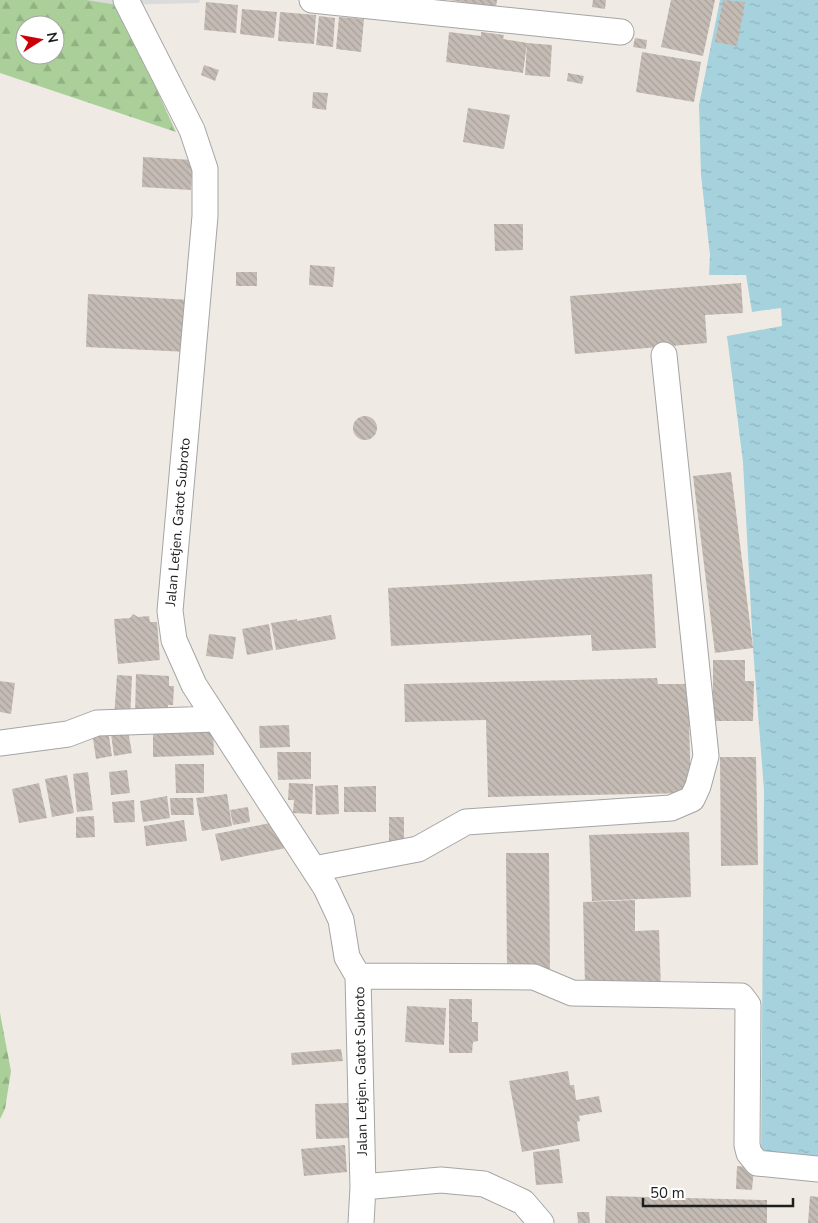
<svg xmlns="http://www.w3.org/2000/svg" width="818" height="1223" viewBox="0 0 818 1223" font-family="'Nunito Sans',sans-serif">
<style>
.residential{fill:#dcdbdb}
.forest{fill:url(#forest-firs);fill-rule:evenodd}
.water{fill:url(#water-ripples)}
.building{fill:url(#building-back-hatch)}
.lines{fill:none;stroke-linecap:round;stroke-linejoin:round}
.minor-casing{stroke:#a5a5a5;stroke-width:27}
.minor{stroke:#fff;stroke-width:25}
.labels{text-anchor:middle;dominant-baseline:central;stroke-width:4;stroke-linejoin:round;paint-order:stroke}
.street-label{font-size:14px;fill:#1e1e1e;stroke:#fff}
</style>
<defs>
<pattern id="forest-firs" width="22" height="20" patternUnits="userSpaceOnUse" patternTransform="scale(1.25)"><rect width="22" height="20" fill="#aacf99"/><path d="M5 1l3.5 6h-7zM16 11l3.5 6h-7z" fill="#92b183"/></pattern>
<pattern id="water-ripples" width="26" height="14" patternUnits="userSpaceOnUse" patternTransform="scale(1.25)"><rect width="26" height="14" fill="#a5d2dd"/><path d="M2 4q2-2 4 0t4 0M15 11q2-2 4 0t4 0" fill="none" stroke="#8eb4bd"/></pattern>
<pattern id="building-back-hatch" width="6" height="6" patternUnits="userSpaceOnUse" patternTransform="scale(1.25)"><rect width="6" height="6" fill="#c4bbb4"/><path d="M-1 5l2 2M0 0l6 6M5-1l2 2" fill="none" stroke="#a8a09a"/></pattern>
</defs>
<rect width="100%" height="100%" fill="#efebe4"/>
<path class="residential" d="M87,0h113l-1,3 -81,2z"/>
<path class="forest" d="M0,0h87l31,5 58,127 -176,-59zM25,25h30v30h-30z
M0,1013l11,58 -6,38 -5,10z"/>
<path class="water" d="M720,0h98v1158l-57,-1 3,-367 -11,-142 -10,-186 -16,-126 55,-10 -1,-18 -29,4 -6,-37h-37l1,-20 -9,-80 -2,-70z"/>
<path class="building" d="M449,0h48l-1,7z
M593,0h13l-1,9 -13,-2z
M671,0h44l-12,56 -42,-9z
M723,0l22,2 -8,44 -22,-4z
M206,2l32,3 -2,28 -32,-3z
M242,9l35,3 -3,26 -34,-4z
M280,12l36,3 -2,29 -36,-3z
M319,16l16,2 -2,29 -17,-2z
M339,17l25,2 -3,33 -25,-3z
M449,32l32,4v-4l23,3 -1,4 24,4 -4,30 -77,-11z
M635,38l12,2 -1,9 -13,-2z
M527,43l25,2 -2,32 -25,-2z
M642,52l59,10 -7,40 -58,-10z
M204,65l15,5 -4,11 -14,-6z
M568,73l16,3 -2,8 -15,-3z
M313,92l15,1 -2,17 -14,-2z
M468,108l42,7 -6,34 -41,-7z
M143,157l50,3 -2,30 -49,-3z
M494,224h29v26l-28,1z
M310,265l25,2 -2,20 -24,-2z
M236,272h21v14h-21z
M741,283l2,30 -38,2 2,28 -132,11 -5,-58z
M88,294l102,6 -2,52 -102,-5z
M353 428a12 12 0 1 1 24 0a12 12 0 1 1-24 0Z
M731,472l22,176 -38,5 -22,-177z
M652,574l4,74 -64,3 -1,-16 -200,11 -3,-58z
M133,614l5,3 11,-1 1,6h7l3,38 -42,4 -4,-45 16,-1z
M331,615l5,24 -60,11 -5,-27 26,-4v2z
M269,624l4,26 -26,5 -5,-26z
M209,634l27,3 -3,22 -27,-3z
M713,660h32v21h9l-1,40h-40z
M136,674l33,2v10h5l-1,19h-5v13l-33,-2z
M117,675l15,1 -2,43 -16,-1z
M657,678l1,6h30l3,109 -203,4 -2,-77 -81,2 -1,-38z
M0,681l15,2 -4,31 -11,-2z
M289,725l1,22 -30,1 -1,-22z
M213,727l1,28 -61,2v-29z
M108,730l4,26 -16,3 -4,-27z
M128,731l4,22 -18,3 -3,-22z
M277,752h34v27l-33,1z
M720,757h36l2,108 -37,1z
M175,764h29v29h-28z
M127,770l3,23 -19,2 -2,-23z
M88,772l5,38 -16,2 -4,-38z
M67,775l7,38 -22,4 -7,-38z
M39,783l8,35 -28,5 -7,-34z
M289,783l24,1 -1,30 -19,-1 1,-13h-6z
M338,785l1,29 -23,1 -1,-29z
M376,786v26h-32v-25z
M227,794l5,32 -30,5 -6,-33z
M167,796l3,22 -27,4 -3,-21z
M170,798h23l1,17h-23z
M134,800l1,22 -21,1 -2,-21z
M248,807l2,15 -17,3 -3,-15z
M94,816l1,21 -19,1v-21z
M389,817h15v26h-15z
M184,820l3,21 -41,5 -2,-20z
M270,823l16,25 -65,13 -6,-27z
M689,832l2,65 -99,4 -3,-66z
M506,853h43l1,118h-43z
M635,900v31l24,-1 2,61 -76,-4 -2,-85z
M449,999h23v23h6v19l-5,1 -1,11h-23z
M407,1006l39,2 -2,37 -39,-3z
M341,1049l2,12 -51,4 -1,-12z
M568,1071l2,14h4l2,15 23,-4 3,16 -23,4 1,5 -3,1 3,19 -58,11 -13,-71z
M349,1103l1,35 -34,1 -1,-35z
M345,1145l2,27 -43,4 -3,-27z
M559,1149l4,34 -27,2 -3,-33z
M737,1166l17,2 -2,22 -16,-1z
M606,1196l161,4v23h-162z
M810,1196l8,1v26h-10z
M577,1212h12l1,11h-12z"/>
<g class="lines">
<defs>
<path id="minor" d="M126,0l66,130 13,39v47l-35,395 4,29 20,45 132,203 15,32 6,37 11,19 5,211 -2,36
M312,0l309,32
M0,743l68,-9 29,-11 118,-4
M314,869l104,-20 48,-27 205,-14 21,-9 6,-13 8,-30 -42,-401
M358,976l176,1 38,16 169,3 7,9 -1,140 2,8 8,10 61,6
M363,1187l78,-7 43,4 39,18 18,21"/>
</defs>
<use href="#minor" class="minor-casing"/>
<use href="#minor" class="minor"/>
</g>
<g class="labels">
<g class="street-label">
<text transform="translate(178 522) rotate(-85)">Jalan Letjen. Gatot Subroto</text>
<text transform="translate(361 1071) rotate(-91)">Jalan Letjen. Gatot Subroto</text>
</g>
</g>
<g transform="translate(40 40) rotate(79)"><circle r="24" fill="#ffffff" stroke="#a5a5a5"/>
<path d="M0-4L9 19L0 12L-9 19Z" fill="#cc0007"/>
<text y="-8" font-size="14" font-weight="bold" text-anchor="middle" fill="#1e1e1e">N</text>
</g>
<path d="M643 1198v8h150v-8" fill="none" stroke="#1e1e1e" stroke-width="2.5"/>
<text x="650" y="1198" font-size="15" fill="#1e1e1e" stroke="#ffffff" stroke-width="4" paint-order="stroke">50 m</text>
</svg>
